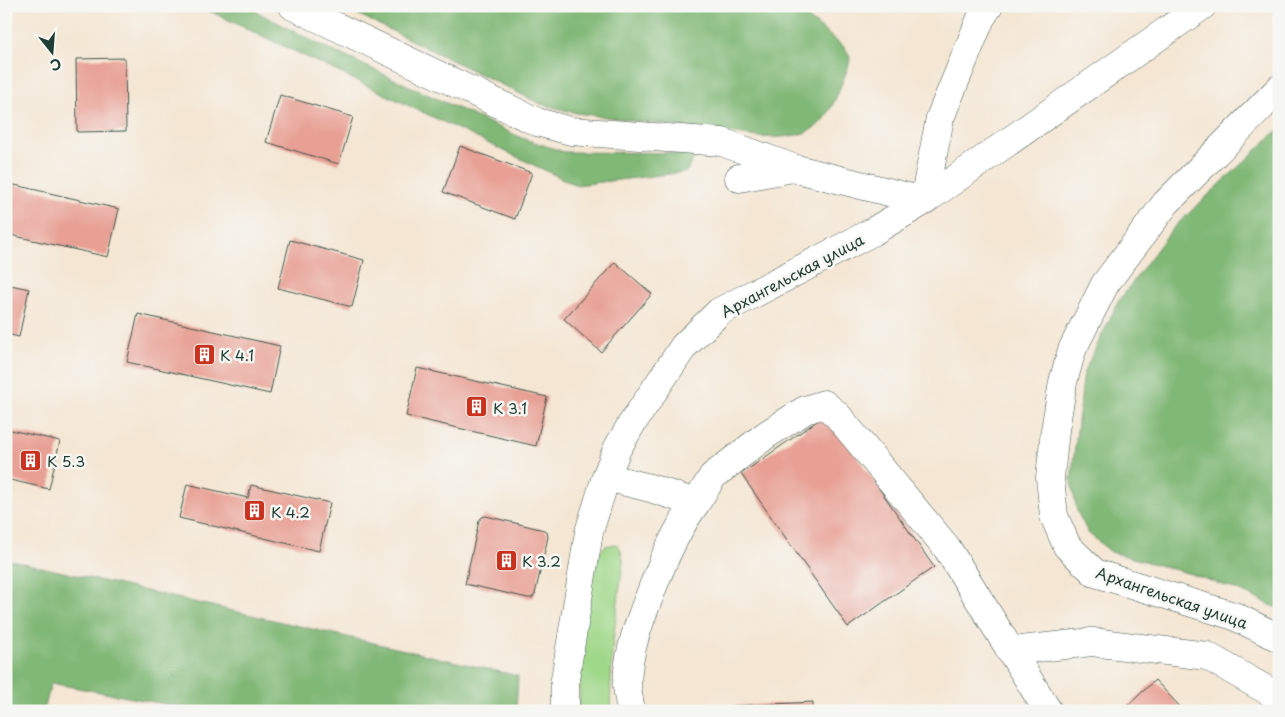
<svg xmlns="http://www.w3.org/2000/svg" width="1285" height="717" viewBox="0 0 1285 717" font-family="'Playpen Sans',sans-serif">
<style>
.green{fill:#a0d88a;stroke:#608a5f}
.forest{fill:#80b876;stroke:#507a55}
.building{fill:#e8a094}
.lines{fill:none;stroke-linecap:round;stroke-linejoin:round}
.minor-casing{stroke:#3f564c;stroke-width:29}
.minor{stroke:#fff;stroke-width:28}
.labels{text-anchor:middle;dominant-baseline:central;stroke-width:5;stroke-linejoin:round;paint-order:stroke}
.street-label{font-size:15px;fill:#1f3d34;stroke:#f6f6f2}
.poi-label{font-size:15px;fill:#1f3d34;stroke:#f6f6f2;text-anchor:start}
</style>
<rect width="100%" height="100%" fill="#f6f6f2"/>
<filter id="ink" filterUnits="userSpaceOnUse"><feTurbulence type="fractalNoise" baseFrequency=".02" numOctaves="2"/><feDisplacementMap in="SourceGraphic" scale="10" xChannelSelector="R" yChannelSelector="G"/><feConvolveMatrix kernelMatrix="1 2 1 2 8 2 1 2 1" color-interpolation-filters="sRGB"/></filter>
<filter id="wash" filterUnits="userSpaceOnUse"><feTurbulence type="fractalNoise" baseFrequency=".0096" numOctaves="4" result="noise"/><feDisplacementMap in="SourceGraphic" scale="20" xChannelSelector="R" yChannelSelector="G"/><feGaussianBlur stdDeviation="1.12" result="paint"/><feColorMatrix in="noise" values="0 0 0 0 0 0 0 0 0 0 0 0 0 0 0 0 0 1.4 0 .05"/><feComposite in="paint" operator="in"/></filter>
<g filter="url(#wash)">
<rect width="100%" height="100%" fill="#f4e6d3"/>
<path class="green" d="M616,544l4,4 3,13 -11,88 -2,62h-31l4,-92 12,-61 10,-12z"/>
<path class="forest" d="M199,6h47l70,37 206,95 42,14 120,1 10,5 -8,14 -110,13z
M341,6h453l51,42 5,8 -1,9c-22,56 -25,75 -91,72l-182,-24 -35,-9z
M1279,129v480l-36,-17 -52,-18 -80,-22 -23,-19 -11,-22 -6,-30 13,-109 34,-70 54,-73z
M6,559l512,117 -2,35h-313l-152,-28 -7,28h-38z"/>
<g id="blocks">
<path class="building" d="M125,58l1,73 -49,1 -1,-73z
M280,95l73,22 -14,47 -73,-22z
M460,146l72,27 -17,46 -72,-27z
M6,183l113,26 -11,48 -102,-23z
M290,240l74,20 -12,47 -74,-19z
M615,262l37,32 -51,58 -37,-33z
M6,284l23,5 -10,48 -13,-3z
M138,314l142,32 -10,48 -143,-32z
M417,368l130,29 -11,49 -130,-30z
M827,414l107,153 -86,60 -107,-153z
M6,429l54,12 -11,48 -43,-10z
M187,484l61,14 3,-13 79,18 -11,48 -140,-33z
M486,516l58,14 3,2 1,5 -13,57 -3,4h-4l-63,-14 14,-63 3,-4z
M1155,680l29,31h-62z
M813,702v9h-80v-5z"/>
</g>
</g>
<g filter="url(#ink)">
<use href="#blocks" fill-opacity="0" stroke="#3f564c" stroke-width="1"/>
<g class="lines">
<defs>
<path id="minor" d="M293,6l244,116 34,9 151,11 71,26
M1279,89l-113,114 -61,81 -33,66 -9,32 -8,48 -5,48 4,38 13,30 28,27 139,43 45,22
M739,178l54,-10 131,33
M924,201l16,-83 41,-100 8,-12
M606,477l44,11 46,15 17,-27 53,-41 39,-25 19,-6 13,11 110,133 101,163
M1010,651l82,-9 115,14 72,41
M565,711v-32l24,-147 17,-55 11,-28 14,-24 53,-79 35,-34 153,-80 52,-31 278,-195
M631,711c-1,-9 -4,-18 -4,-27 1,-33 12,-62 24,-92 12,-32 25,-62 45,-89"/>
</defs>
<use href="#minor" class="minor-casing"/>
<use href="#minor" class="minor"/>
</g>
</g>
<defs>
<symbol id="building-square" viewBox="-11 -11 22 22"><rect x="-9" y="-9" width="18" height="18" rx="4" fill="#c8321e" stroke="#f6f6f2"/><path d="M-4-6H4V6H1V3H-1V6H-4ZM-2.5-4.3h1.7v1.8h-1.7ZM.8-4.3h1.7v1.8H.8ZM-2.5-1h1.7V.8h-1.7ZM.8-1h1.7V.8H.8Z" fill="#fff"/></symbol>
</defs>
<g fill-rule="evenodd">
<use href="#building-square" x="192" y="342" width="25" height="25"/>
<use href="#building-square" x="464" y="394" width="25" height="25"/>
<use href="#building-square" x="18" y="448" width="25" height="25"/>
<use href="#building-square" x="242" y="498" width="25" height="25"/>
<use href="#building-square" x="494" y="548" width="25" height="25"/>
</g>
<g class="labels">
<g class="street-label">
<text transform="translate(792 275) rotate(-28)">Архангельская улица</text>
<text transform="translate(1172 597) rotate(19)">Архангельская улица</text>
</g>
<g class="poi-label">
<text x="220" y="354">К 4.1</text>
<text x="493" y="407">К 3.1</text>
<text x="47" y="460">К 5.3</text>
<text x="271" y="511">К 4.2</text>
<text x="522" y="560">К 3.2</text>
</g>
</g>
<rect width="1285" height="717" fill="none" stroke="#f6f6f2" stroke-width="25"/>
<g transform="translate(52 52) rotate(163)" stroke="#f6f6f2" stroke-width="4" paint-order="stroke">
<path d="M0-4L9 19L0 12L-9 19Z" fill="#1f3d34"/>
<text y="-8" font-size="14" font-weight="bold" text-anchor="middle" fill="#1f3d34">С</text>
</g>
</svg>
